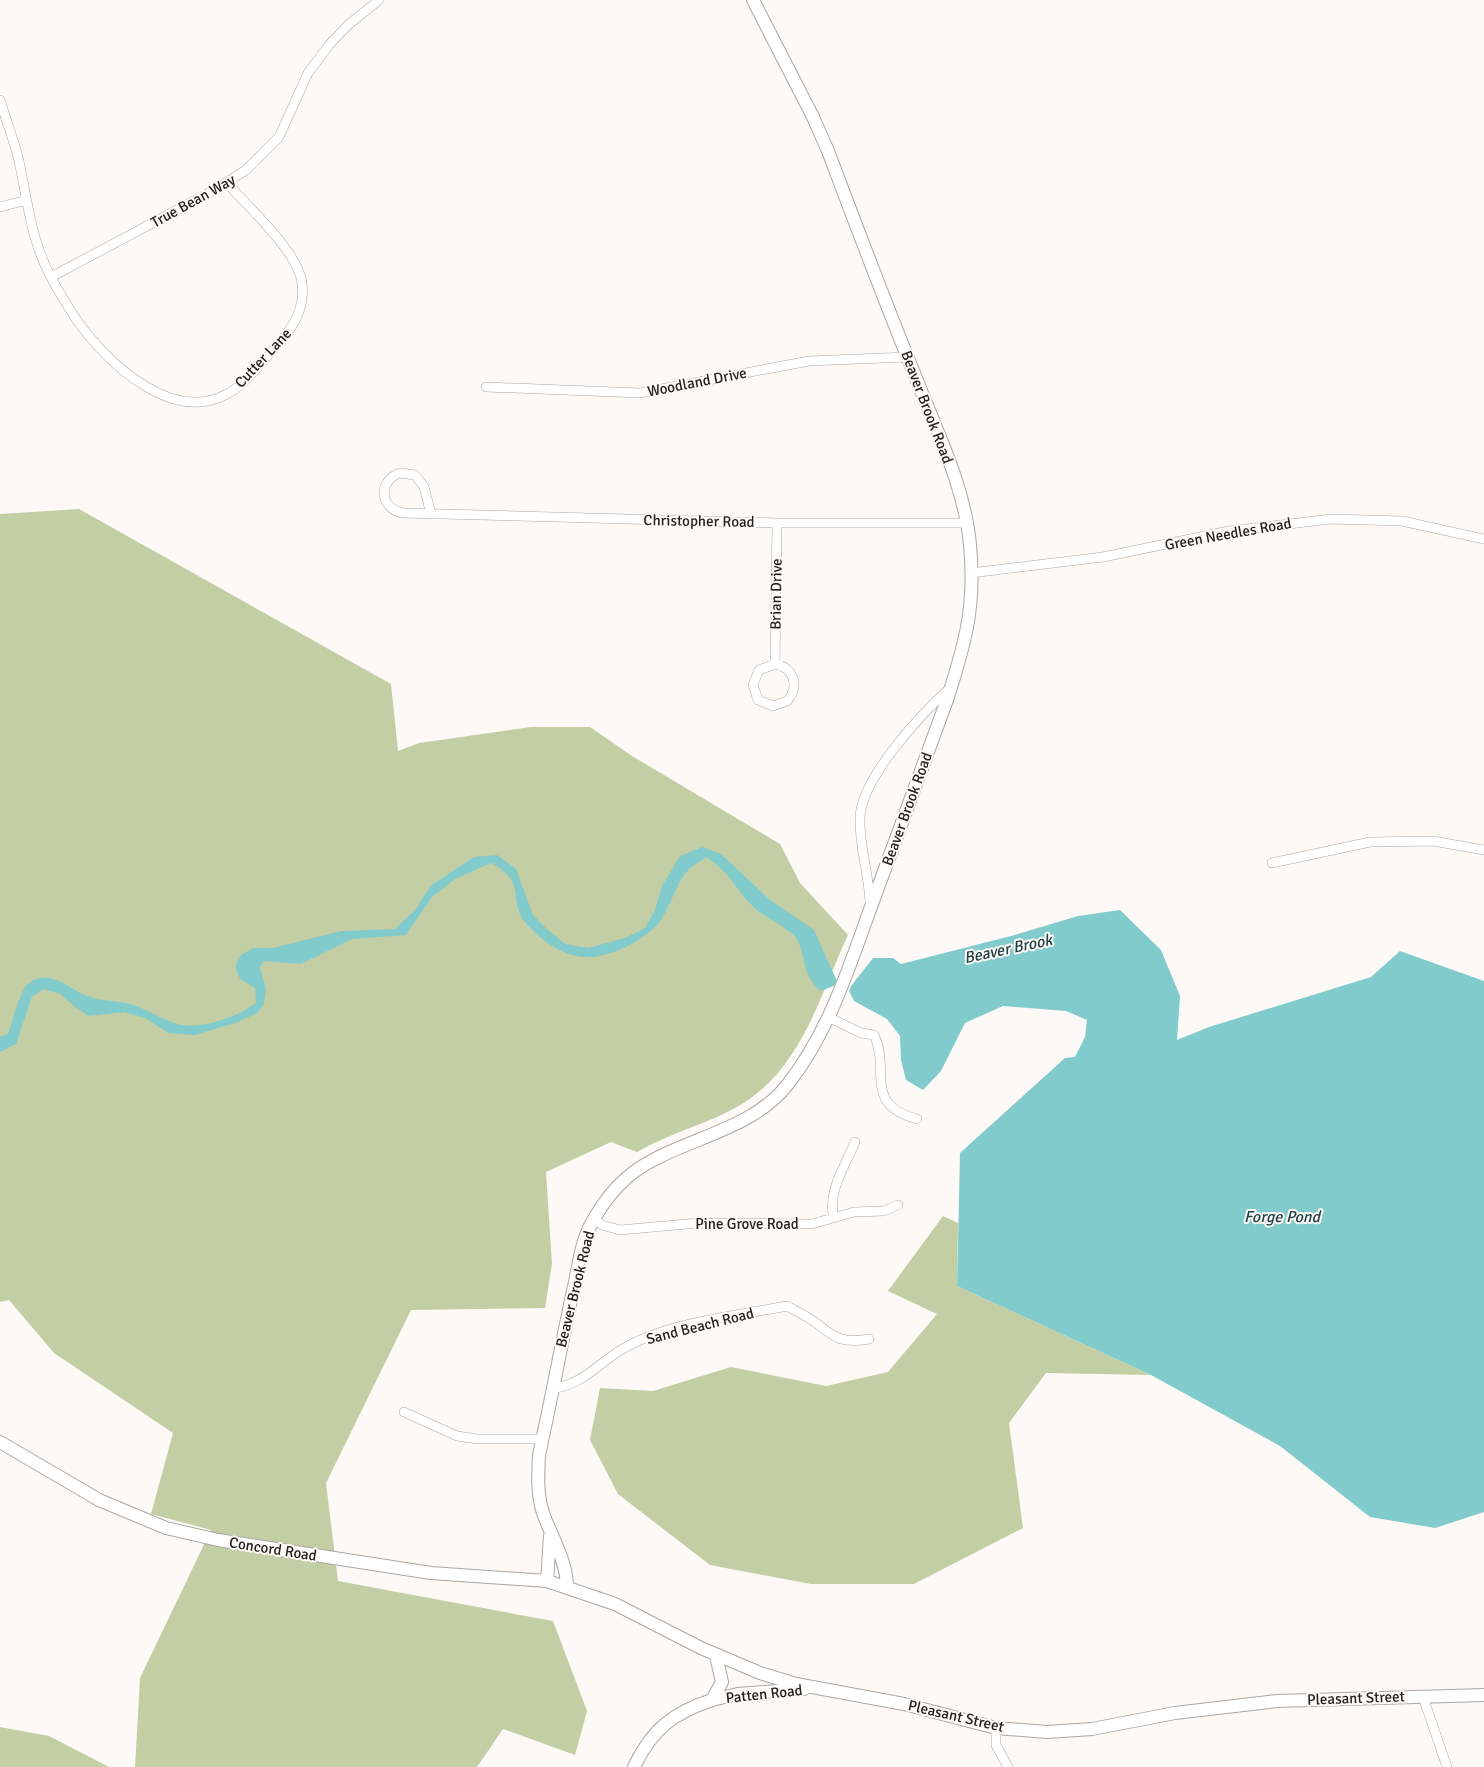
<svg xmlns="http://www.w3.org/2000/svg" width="1484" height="1767" viewBox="0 0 1484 1767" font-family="Signika,sans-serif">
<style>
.green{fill:#c4cea4}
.water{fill:#82cbcd}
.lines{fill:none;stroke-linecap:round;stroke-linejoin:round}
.street-casing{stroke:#aaa7a4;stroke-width:10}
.secondary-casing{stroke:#aaa7a4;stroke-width:14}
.street{stroke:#fff;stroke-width:9}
.secondary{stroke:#fff;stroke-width:12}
.labels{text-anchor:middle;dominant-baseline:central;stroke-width:4;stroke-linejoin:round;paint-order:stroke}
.street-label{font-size:15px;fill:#222120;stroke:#fcf9f6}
.water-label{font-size:16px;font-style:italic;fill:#1e4143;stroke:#fcf9f6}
</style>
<rect width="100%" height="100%" fill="#fcf9f6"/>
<path class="green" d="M79,509l312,175 7,67 21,-8 112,-16h59l42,29 148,88 20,39 48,52c-28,60 -46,132 -106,169 -33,20 -71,28 -105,48l-26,-10 -65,30 6,92 -7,44 -134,2 -85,173 12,98 215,40 34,90 -12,44 -72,-26 -26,38h-342l5,-89 71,-148 -60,-16 22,-81 -119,-80 -45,-53 -9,2v-788z
M943,1216l15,7 -1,63 194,89 -105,-2 -37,50 14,105 -109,56h-103l-101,-19 -92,-71 -28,-54 10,-52 53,3 78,-24 95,19 62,-14 49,-58 -49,-23z
M0,1727l49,9 60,31h-109z"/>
<path class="water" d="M702,847l19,7 48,45 45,31 23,51 -3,5 -14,5c-20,-21 -13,-31 -23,-52 -4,-8 -29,-21 -38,-27 -21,-17 -28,-40 -53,-55 -6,5 -16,10 -21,17 -11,14 -15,35 -27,50 -16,18 -51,35 -75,33 -22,-2 -44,-18 -58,-35 -18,-23 3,-40 -34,-59l-36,16 -23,18 -26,38 -54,4 -51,25 -37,-3 -4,6 6,22 -2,15 -7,9 -19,9 -43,13 -27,-2 -21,-14 -23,-7 -35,4 -15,-10 -15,-13 -16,-4 -11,8 -16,47 -16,8v-15l8,-3c4,-11 12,-44 20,-50 24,-18 41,7 62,13 13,4 28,4 41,7 16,5 30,15 46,20 24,6 60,-7 79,-21l-1,-15 -15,-9 -5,-13 6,-11 12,-7h20l69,-17 53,-2 21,-20 14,-23 44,-29 23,-2 19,14 17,46 14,14 18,15 23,4 37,-10 20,-10 10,-18 7,-24 18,-30z
M1120,910l41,40 19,46 -3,44 32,-13 162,-50 29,-26 84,30v531l-49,16 -65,-11 -90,-71 -129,-71 -194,-89 3,-133 105,-95 10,-1 10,-20 2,-17 -21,-9 -63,-5 -38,17 -24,48 -18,19 -17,-10 -5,-20 -1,-24 -13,-17 -33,-18 -5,-10 2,-5 22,-28h20l8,6 110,-28 67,-20z"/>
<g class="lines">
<defs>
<path id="street" d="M0,100c6,20 14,40 19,61 7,33 11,68 24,99 8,21 21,40 33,59 29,42 94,104 149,76 19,-9 33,-29 47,-44 19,-20 36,-43 29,-73 -8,-31 -52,-70 -74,-95
M0,207l27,-7
M51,277l160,-85 35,-22 33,-33 29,-64 21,-28 19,-20 31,-25
M486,387l154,6 169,-32 98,-4
M431,514l-7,-27 -9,-12 -15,-2c-23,8 -20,36 3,40l374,10h190
M971,573l132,-16 126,-26 102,-12 71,2 82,18
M775,664c19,3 25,23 12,37l-14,5 -15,-6 -5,-15 6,-15 16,-6 2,-141
M1272,863l98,-21 63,-1 51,9
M870,902c-1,-28 -11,-56 -10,-84 1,-40 62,-105 91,-131
M830,1018l31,15 13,2c17,35 -12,69 43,84
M834,1218c-7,-27 11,-51 21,-76
M594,1219l8,6 18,5 78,-7 114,1 42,-12 30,-1 14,-6
M552,1388c27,-1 46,-24 69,-38 44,-27 114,-34 166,-44 9,5 19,10 28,16 20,16 27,22 54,17
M404,1412l53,24 21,3h65
M1423,1697l24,70
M996,1728v17l12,22"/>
<path id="secondary" d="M0,1442l99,58 67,28 52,12 213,33 116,8 68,23 86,44 59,25 36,11 108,20 92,24 51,4 45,-3 83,-16 102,-12 207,-6
M547,1581l3,-45
M567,1586c-1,-27 -15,-48 -24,-73 -6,-18 -5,-39 -4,-58 12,-54 22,-109 34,-164 5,-21 7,-45 17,-65 16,-30 35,-52 65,-67 44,-23 102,-34 133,-75 42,-54 61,-117 84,-180 25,-68 50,-136 75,-204 18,-56 29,-94 23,-155 -5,-59 -35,-117 -56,-172 -30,-73 -58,-148 -86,-222l-15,-34 -60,-117
M712,1700l26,-6 66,-5
M634,1767c18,-38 39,-54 78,-67l10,-18 -6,-26"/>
</defs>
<use href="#street" class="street-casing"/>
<use href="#secondary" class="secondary-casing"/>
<use href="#street" class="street"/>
<use href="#secondary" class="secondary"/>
</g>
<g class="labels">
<g class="street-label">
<text transform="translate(193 201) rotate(-29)">True Bean Way</text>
<text transform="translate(263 358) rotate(-47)">Cutter Lane</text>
<text transform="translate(697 382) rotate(-11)">Woodland Drive</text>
<text transform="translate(927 407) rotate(69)">Beaver Brook Road</text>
<text transform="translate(699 521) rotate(1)">Christopher Road</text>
<text transform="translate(1228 534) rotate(-10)">Green Needles Road</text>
<text transform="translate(776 594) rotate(-89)">Brian Drive</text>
<text transform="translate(907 809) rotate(-70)">Beaver Brook Road</text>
<text x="747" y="1224">Pine Grove Road</text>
<text transform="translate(575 1289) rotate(-76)">Beaver Brook Road</text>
<text transform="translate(700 1326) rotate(-14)">Sand Beach Road</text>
<text transform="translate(273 1549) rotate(9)">Concord Road</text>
<text transform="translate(764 1694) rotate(-6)">Patten Road</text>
<text transform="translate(1356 1698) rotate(-2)">Pleasant Street</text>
<text transform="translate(956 1716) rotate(13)">Pleasant Street</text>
</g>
<g class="water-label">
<text transform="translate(1008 949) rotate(-12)">Beaver Brook</text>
<text x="1282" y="1217">Forge Pond</text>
</g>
</g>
</svg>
